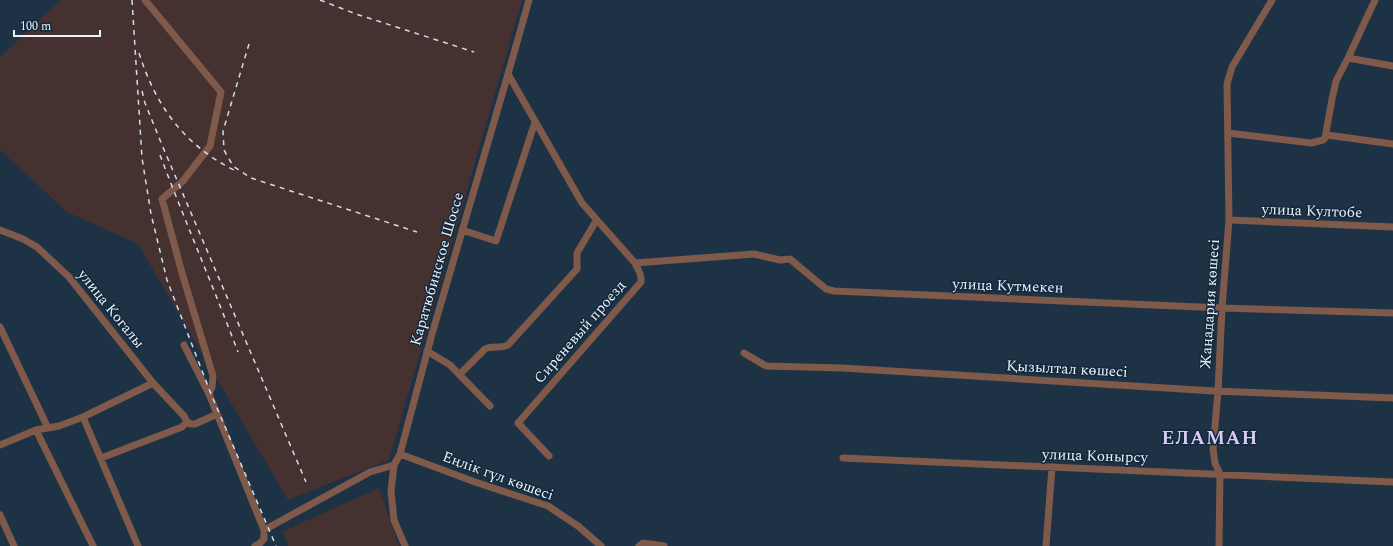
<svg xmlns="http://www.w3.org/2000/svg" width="1393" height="546" viewBox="0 0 1393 546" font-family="Spectral,serif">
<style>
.industrial{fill:#463131}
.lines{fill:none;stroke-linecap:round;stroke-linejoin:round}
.minor{stroke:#7f594a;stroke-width:7}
.rail{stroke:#d2dde8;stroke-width:1.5;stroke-dasharray:5 5;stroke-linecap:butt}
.labels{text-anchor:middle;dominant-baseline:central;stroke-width:3;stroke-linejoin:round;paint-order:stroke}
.street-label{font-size:15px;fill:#e9f3fd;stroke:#13283a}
.district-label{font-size:19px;font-weight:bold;letter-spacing:1px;fill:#d5cbf6;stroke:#13283a}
</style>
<rect width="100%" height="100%" fill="#1d3245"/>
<path class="industrial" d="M61,0h461l-133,460 -101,40 -150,-256 -71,-32 -67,-62v-93z
M379,488l20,58h-111l-5,-15z"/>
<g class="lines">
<path class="minor" d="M145,0l76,92 -11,54 -27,35 -21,18 20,74 31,103 -1,11 -3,7
M1348,58l45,8
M508,74l74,129 53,60c3,7 7,11 6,19l-123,141 31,33
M1228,133l83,10 12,-3 2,-2 7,-39 4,-18 12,-23 27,-58
M1327,135l66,9
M1229,220l164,7
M0,230l23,9 14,8 32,30 84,106 31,33 3,6
M462,230l34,11 39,-119
M635,263l119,-9 26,6 10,-1 36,30 8,2 388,17 171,5
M0,327l48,101
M184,345l25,49 55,136v9l-5,5 -4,2
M427,351l23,14 40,41
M744,353l22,13 77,2 371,23 179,7
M460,374l25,-25c7,-4 16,0 23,-4l69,-76v-16l19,-32
M83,417l55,129
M187,422l4,2h4l22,-10
M36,430l57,116
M0,445l36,-15 23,-4 24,-9 70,-34
M400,454l75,28 73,24 30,20 23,20
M101,458l81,-31 5,-5
M843,458l550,24
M0,515l14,31
M264,530l106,-58 24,-7
M405,546l-11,-26 -3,-29 3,-26 6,-11 32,-120 76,-260 21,-74
M639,546l4,-3 21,3
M1046,546l6,-79
M1219,546l1,-72 -5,-11 -2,-14 5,-58 4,-83 7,-88 -2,-136 5,-17 40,-67"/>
<path class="rail" d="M132,0l10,158 9,56 16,66 44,114 65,152
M320,0l36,14 118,38
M249,44l-26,87 1,19 9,16 18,12 166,54
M139,53c17,54 46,93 97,118
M142,91l3,12 17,42 144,337
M160,155c25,66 53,131 78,197"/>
</g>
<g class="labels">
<g class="street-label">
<text transform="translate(1312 211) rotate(2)">улица Култобе</text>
<text transform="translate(437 269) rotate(-74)">Каратюбинское Шоссе</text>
<text transform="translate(1008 286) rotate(2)">улица Кутмекен</text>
<text transform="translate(1210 304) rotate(-86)">Жаңадария көшесі</text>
<text transform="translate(111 309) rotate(51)">улица Когалы</text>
<text transform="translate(580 332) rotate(-49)">Сиреневый проезд</text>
<text transform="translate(1067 369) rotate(3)">Қызылтал көшесі</text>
<text transform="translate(1095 456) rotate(2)">улица Конырсу</text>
<text transform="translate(498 476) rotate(20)">Еңлік гүл көшесі</text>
</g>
<g class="district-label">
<text x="1210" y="438">ЕЛАМАН</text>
</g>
</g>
<path d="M14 30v6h86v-6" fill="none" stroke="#e9f3fd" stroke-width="2"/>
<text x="20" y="30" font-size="12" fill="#e9f3fd" stroke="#13283a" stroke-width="3" paint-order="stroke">100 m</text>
</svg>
